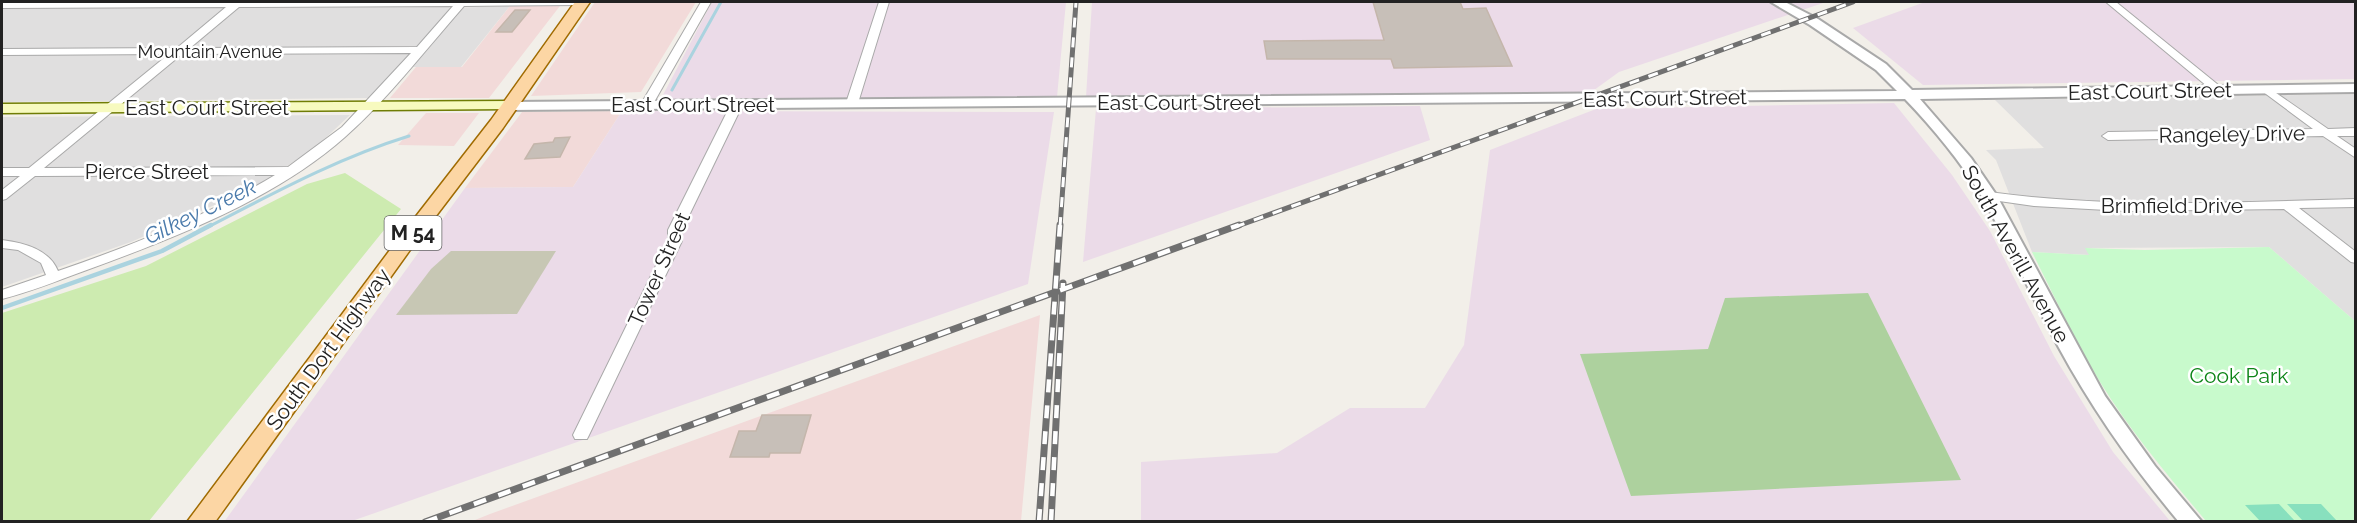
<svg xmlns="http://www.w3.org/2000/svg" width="2357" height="523" viewBox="0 0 2357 523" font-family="Raleway,sans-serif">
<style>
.residential{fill:#e0dfdf}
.commercial{fill:#f2dad9}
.industrial{fill:#ebdbe8}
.construction{fill:#c7c7b4}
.grass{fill:#cdebb0}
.forest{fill:#add19e}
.park{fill:#c8facc}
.pitch{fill:#88e0be}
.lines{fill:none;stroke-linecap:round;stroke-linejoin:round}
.stream-far1{stroke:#aad3df;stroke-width:3}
.stream{stroke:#aad3df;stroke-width:4.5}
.building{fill:#c7bfb8;stroke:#c4b6ab;stroke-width:1.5}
.minor-casing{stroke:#a9a9a9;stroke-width:2}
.tertiary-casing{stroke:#a9a9a9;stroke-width:4}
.secondary-casing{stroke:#707d05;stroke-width:3}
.primary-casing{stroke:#a06b00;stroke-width:3}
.minor{fill:#fff;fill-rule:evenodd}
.tertiary{fill:#fff;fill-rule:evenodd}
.secondary{fill:#f7fabf;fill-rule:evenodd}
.primary{fill:#fcd6a4;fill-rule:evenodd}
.rail-far1-casing{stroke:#707070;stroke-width:5}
.rail-casing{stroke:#707070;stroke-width:7}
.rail-far1{stroke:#fff;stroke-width:3;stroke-dasharray:10;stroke-linecap:butt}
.rail{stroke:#fff;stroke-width:4.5;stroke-dasharray:13;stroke-linecap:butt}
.labels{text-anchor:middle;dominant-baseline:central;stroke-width:5;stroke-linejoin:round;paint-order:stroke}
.far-street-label{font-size:18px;fill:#222;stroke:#fff}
.shield{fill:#fff;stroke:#646464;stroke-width:1.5}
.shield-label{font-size:20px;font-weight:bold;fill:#222}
.street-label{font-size:21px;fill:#222;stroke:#fff}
.park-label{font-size:21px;fill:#0c8416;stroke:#fff}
.water-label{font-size:22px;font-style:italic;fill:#4a7aab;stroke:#fff}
</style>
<rect width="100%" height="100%" fill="#f2efe9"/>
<path class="residential" d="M2,2h452l-5,6 61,-2 -49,61h-62l-28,31 -369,4z
M2355,94v227l-86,-74 -183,1 4,7 -58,-3 -36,-92 -10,-10 58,-2 -49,-48z
M350,115l-34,32 -61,40 -124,55 -129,45v-170z"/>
<path class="commercial" d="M520,2h43l-74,96h-99l26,-31h46l48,-61z
M595,2h101l-55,90 -110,4z
M622,111l-49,76 -108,1 57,-76z
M426,113h53l-25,33 -56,-1z
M1040,315l-19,206 -551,1 20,-8z"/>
<path class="industrial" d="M712,2h354l-9,95 -384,2 -10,-4z
M1092,2h734l-207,70 -29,21 -504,4z
M1925,2h430v77l-432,6 -70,-57z
M1894,103l58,72 38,56 64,125 59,96 57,69 -1029,1v-60l136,-9 73,-45h75l39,-63 26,-195 106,-41z
M1420,106l10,34 -347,122 13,-153z
M622,111l432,1 -26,172 -676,237 -128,1 241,-334 108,-1z"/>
<path class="construction" d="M451,251h105l-39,63 -121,1 35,-46z"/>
<path class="grass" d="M345,173l56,36 -252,312h-147v-208l144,-47 161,-82z"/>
<path class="forest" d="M1868,293l93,187 -330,16 -51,-142 128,-5 17,-51z"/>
<path class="park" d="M2269,247l86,74v200h-149c-37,-44 -75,-89 -106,-139 -25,-42 -46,-86 -68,-130l57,3 -4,-7 60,2z"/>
<path class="pitch" d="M2279,504l16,17h-35l-15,-16z
M2287,504h34l16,17h-34z"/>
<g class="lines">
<path class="stream-far1" d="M672,90l49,-88
M208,227c66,-34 130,-69 201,-91"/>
<path class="stream" d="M2,308l160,-57 49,-26"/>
</g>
<path class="building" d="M1373,2h87l3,7 23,-1 26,58 -118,2 -3,-9h-124l-3,-18 120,-1z
M515,10h15l-18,22h-16z
M570,137l-10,20 -35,2 9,-15 19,-2 2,-4z
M762,415h49l-11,38h-30l-1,4h-39l9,-26h17z"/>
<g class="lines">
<defs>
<path id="minor" d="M2,2h584l-5,3 -117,1c-38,43 -75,92 -119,131 -71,63 -173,102 -261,134 -27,10 -54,21 -82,28v-9l44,-15 -5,-12 -23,-13 -16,-2v-8c22,3 47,9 56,31 75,-26 149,-55 217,-96l-240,1 -29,23 -4,1v-10l18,-14h-18v-8h27l140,-114 -167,1v-6l175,-1 49,-41 -224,1zM453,6l-36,41 -227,1 49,-41zM411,53l-69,74 -54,40 -244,1 138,-114z
M701,2h10l-58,102 -6,3 -4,-1 -2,-2z
M879,2h10l-31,101 -6,3 -4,-1 -2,-2z
M2106,2h10l106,86v4h-8z
M2266,86l62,43 28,-1v8h-19l19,13v9l-33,-22 -215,4 -6,-4 6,-4 205,-3 -51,-38v-4z
M737,101l6,3 -61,126v11l-93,194 -2,4h-12l-2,-4 95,-194v-11l63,-126z
M1989,192c122,17 244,10 367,7v8l-57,1 57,44v11l-5,-1 -67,-53 -159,2 -91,-5 -49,-7 -2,-3z"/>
<path id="tertiary" d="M1771,2h14l33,17 68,45 26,26 444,-6v8l-436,7 51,59 26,38 108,200 50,70 47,56h-23c-46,-55 -87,-113 -121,-176 -27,-50 -49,-102 -77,-151 -21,-34 -48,-67 -76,-96l-1396,11 -7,-4 7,-4 1388,-11 -21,-21 -66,-45z"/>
<path id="secondary" d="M509,101l8,5 -3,3 -512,4v-9z"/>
<path id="primary" d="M575,2h15l-87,126 -93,122 -195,272h-28l209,-280 95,-122z"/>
</defs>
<use href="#minor" class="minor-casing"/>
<use href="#tertiary" class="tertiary-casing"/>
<use href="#secondary" class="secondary-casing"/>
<use href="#primary" class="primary-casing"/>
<use href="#minor" class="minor"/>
<use href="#tertiary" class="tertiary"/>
<use href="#secondary" class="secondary"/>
<use href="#primary" class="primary"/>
<defs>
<path id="rail-far1" d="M1060,227l16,-225
M1235,227l618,-225"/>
<path id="rail" d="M425,522l814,-297
M1039,522l21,-297
M1051,522l12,-239"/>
</defs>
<use href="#rail-far1" class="rail-far1-casing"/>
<use href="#rail" class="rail-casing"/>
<use href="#rail-far1" class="rail-far1"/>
<use href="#rail" class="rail"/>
</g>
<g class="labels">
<g class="far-street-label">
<text x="210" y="51">Mountain Avenue</text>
</g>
<rect class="shield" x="384.5" y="216" width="57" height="34" rx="4.5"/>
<g class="shield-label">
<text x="413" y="233">M 54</text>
</g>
<g class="street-label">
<text transform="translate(2150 91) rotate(-1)">East Court Street</text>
<text transform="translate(1665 98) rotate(-1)">East Court Street</text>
<text x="1179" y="102">East Court Street</text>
<text x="693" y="104">East Court Street</text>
<text x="207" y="107">East Court Street</text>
<text transform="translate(2232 134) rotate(-1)">Rangeley Drive</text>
<text x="147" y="171">Pierce Street</text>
<text x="2172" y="205">Brimfield Drive</text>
<text transform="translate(2016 254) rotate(61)">South Averill Avenue</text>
<text transform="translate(659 269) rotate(-66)">Tower Street</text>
<text transform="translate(328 349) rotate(-54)">South Dort Highway</text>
</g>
<g class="park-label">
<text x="2239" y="375">Cook Park</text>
</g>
<g class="water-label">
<text transform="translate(200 211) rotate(-26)">Gilkey Creek</text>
</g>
</g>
<rect width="2357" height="523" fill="none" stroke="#222222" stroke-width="6"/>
</svg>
